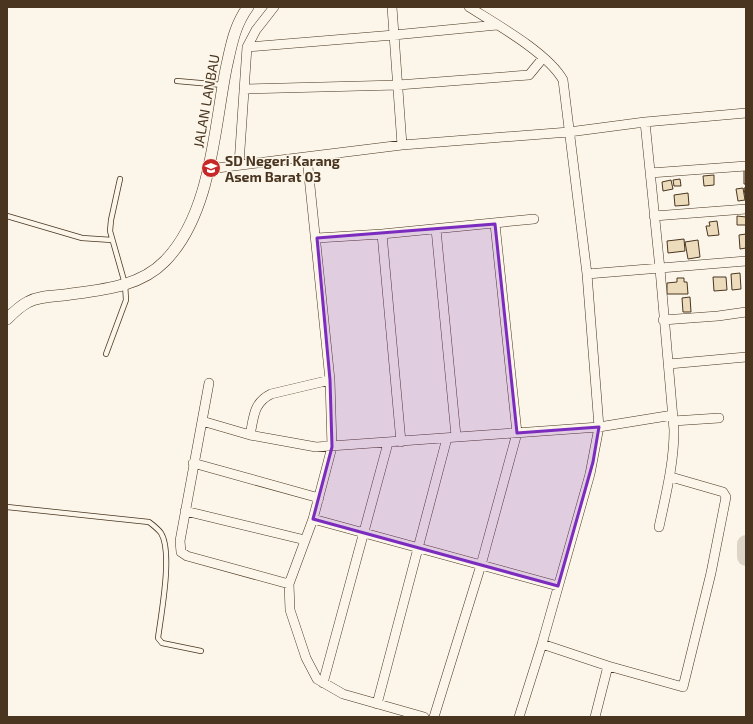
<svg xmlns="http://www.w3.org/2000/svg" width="753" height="724" viewBox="0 0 753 724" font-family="'Exo 2',sans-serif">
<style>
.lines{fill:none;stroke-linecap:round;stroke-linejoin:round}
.river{stroke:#dcd4c6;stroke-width:18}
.building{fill:#ecdcbc;stroke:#4a3520}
.service-casing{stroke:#4a3520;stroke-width:6}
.minor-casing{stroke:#4a3520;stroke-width:10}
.tertiary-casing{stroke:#4a3520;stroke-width:12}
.service{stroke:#fbf6e9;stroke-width:4.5}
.minor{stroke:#fbf6e9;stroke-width:9}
.tertiary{stroke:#fbf6e9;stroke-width:11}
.marked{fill:#7b2cbf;fill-opacity:0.2;stroke:#7b2cbf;stroke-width:3;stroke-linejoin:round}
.labels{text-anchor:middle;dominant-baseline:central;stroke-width:3;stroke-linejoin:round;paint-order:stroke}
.street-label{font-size:14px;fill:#4a3520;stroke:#fbf6e9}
.poi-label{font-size:14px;font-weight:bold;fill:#4a3520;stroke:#fbf6e9;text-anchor:start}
</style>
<rect width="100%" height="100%" fill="#fbf6e9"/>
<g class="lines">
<path class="river" d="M746,544v13"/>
</g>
<path class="building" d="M744,170h2v14h-2z
M714,175v10l-10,1 -1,-10z
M680,179l1,7h-7l-1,-6z
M671,180l2,9 -10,2 -1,-9z
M743,188l2,12 -7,1 -2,-12z
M744,188h2v14z
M688,193l1,12 -14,1 -1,-11z
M737,216l9,1v8h-9z
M717,221l2,14 -11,1 -2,-10h4l-1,-4z
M746,234v14l-6,1 -1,-14z
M684,239l1,12 -17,2 -1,-12z
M698,240l2,17 -12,2 -3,-17z
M740,273l1,16 -9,1 -1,-16z
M713,277h13l1,13 -13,1z
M677,278h7v4h3l1,12h-21v-11l10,-1z
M690,297l1,15h-8l-1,-14z"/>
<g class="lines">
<defs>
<path id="service" d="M177,81l46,4
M7,216l75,22 30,2
M106,354l20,-54 -1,-16 -15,-53 1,-11 9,-41
M7,507l142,15c4,3 9,7 12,11 12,19 0,82 -3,105l4,5 39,8"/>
<path id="minor" d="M392,7l10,138
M469,7c27,17 79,46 94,73l24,194 12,153 -9,47 -48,170 -23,73
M247,47l147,-12 103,-10
M244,89l154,-4 131,-10 14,-17
M645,122l15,147 14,161c0,33 -8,64 -15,97
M307,157l23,223 2,67 -19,72 -24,65 1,26 16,48 11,21 26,15 81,23
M239,164l8,-117 9,-17 18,-23
M209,169l193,-24 167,-13 76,-10 101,-9
M650,173l96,-7
M654,216l92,-7
M436,229l20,207
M382,234l19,208
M317,238l65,-4 152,-15
M587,274l159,-13
M663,320l55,-4 28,-4
M669,364l77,-7
M209,383l-29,158 1,11 6,4 102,28
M202,421l48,14 66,12 283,-20 74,-12
M673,421l46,-3
M250,435c4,-18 3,-32 21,-41l59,-14
M193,463l126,35
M185,511l120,29
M313,519l245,67
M542,644l66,22 75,21 28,-114 15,-76 -3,-5 -52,-15
M323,683l65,-240
M377,704l70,-266
M434,717l47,-152 36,-132 -22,-209
M595,717l13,-51"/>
<path id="tertiary" d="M7,319c6,-6 13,-13 21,-17 11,-6 24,-6 36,-7 35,-5 75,-7 101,-34 46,-47 49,-131 61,-192 5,-22 8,-43 22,-62"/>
</defs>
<use href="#service" class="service-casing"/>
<use href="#minor" class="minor-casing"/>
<use href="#tertiary" class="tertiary-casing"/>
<use href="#service" class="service"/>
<use href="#minor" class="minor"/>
<use href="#tertiary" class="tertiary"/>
</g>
<path class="marked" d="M495,224l22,209 82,-6 -6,35 -35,124 -245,-67 19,-72 -2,-67 -13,-142z"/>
<defs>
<symbol id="school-disc" viewBox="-11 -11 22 22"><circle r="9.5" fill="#c62828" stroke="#fbf6e9"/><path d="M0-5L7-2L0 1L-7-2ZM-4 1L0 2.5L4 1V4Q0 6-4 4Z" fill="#fff"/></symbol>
</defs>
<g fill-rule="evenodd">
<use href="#school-disc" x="200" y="157" width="22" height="22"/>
</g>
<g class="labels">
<g class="street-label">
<text transform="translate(206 101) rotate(-80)">JALAN LANBAU</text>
</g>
<g class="poi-label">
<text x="225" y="160">SD Negeri Karang<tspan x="225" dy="16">Asem Barat 03</tspan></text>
</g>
</g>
<rect width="753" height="724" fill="none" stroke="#4a3520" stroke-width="16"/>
</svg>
